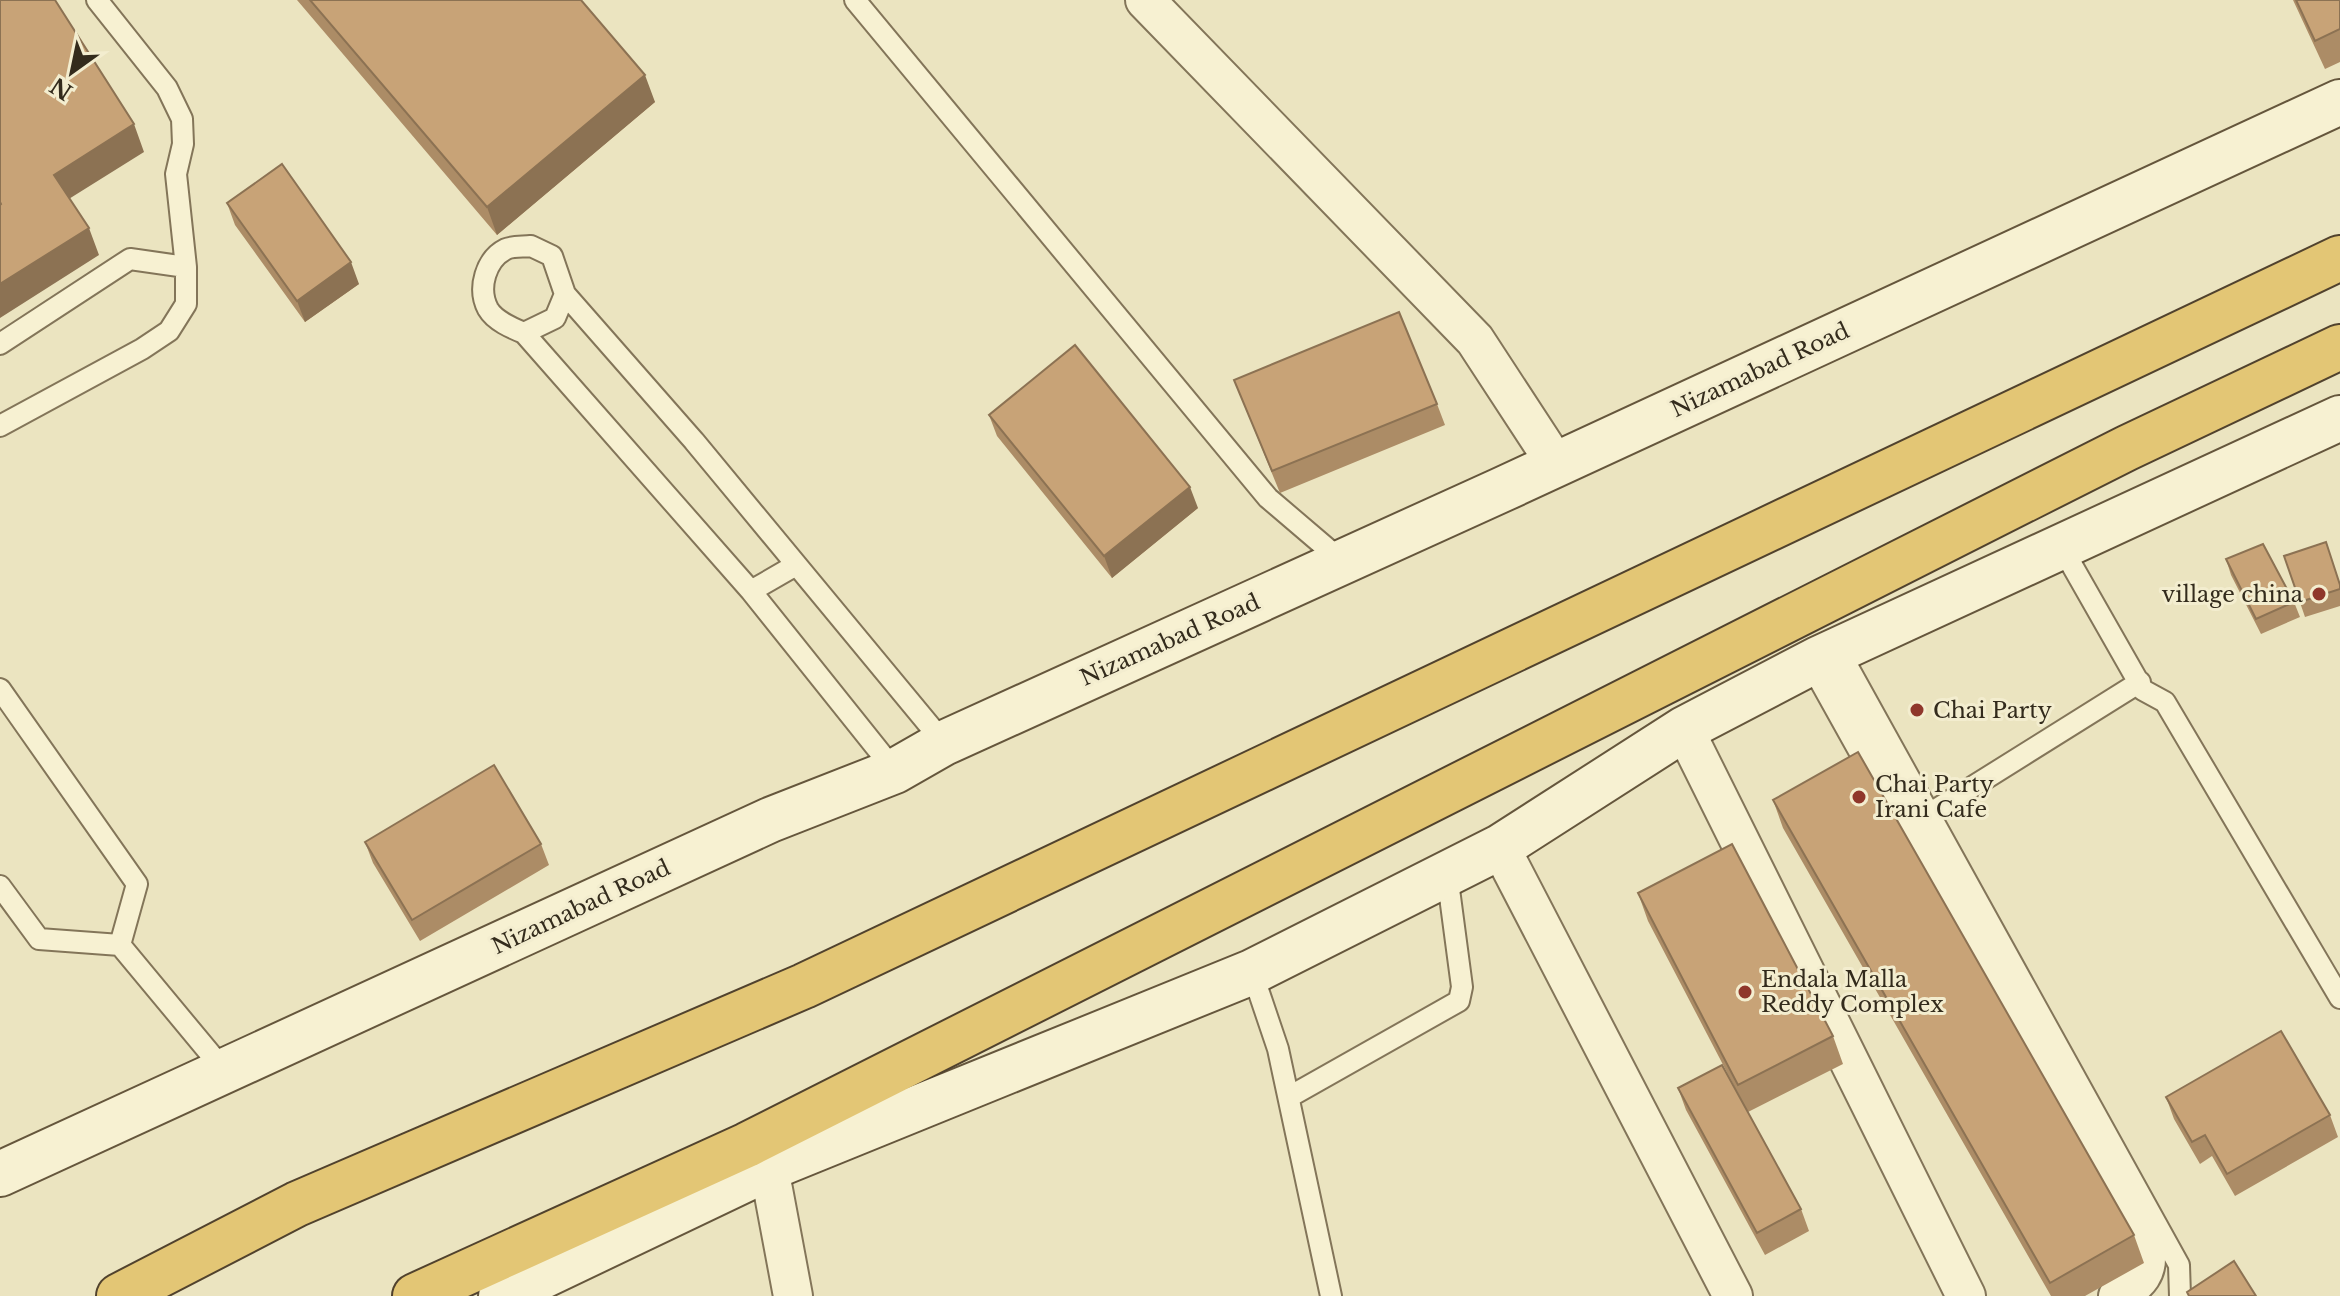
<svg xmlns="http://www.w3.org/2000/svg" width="2340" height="1296" viewBox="0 0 2340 1296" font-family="'Libre Baskerville',serif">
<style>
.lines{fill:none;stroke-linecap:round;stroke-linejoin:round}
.service-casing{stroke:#837559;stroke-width:24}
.minor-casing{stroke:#837559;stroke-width:42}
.secondary-casing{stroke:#65563c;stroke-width:48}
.trunk-casing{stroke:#51422d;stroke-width:48}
.service{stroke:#f7f1d2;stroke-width:20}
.minor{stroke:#f7f1d2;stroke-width:38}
.secondary{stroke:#f7f1d2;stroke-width:44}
.trunk{stroke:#e3c675;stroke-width:44}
.wall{fill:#ac8c66}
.shaded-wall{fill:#8c7253}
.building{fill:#c8a377;stroke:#8c7253;stroke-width:2}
.poi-dot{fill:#8f372b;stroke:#f3edcf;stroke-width:3}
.labels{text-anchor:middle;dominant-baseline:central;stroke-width:6;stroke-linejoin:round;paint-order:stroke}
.street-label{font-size:22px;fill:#332b1c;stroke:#f3edcf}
.poi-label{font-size:22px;fill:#332b1c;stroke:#f3edcf;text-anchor:start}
</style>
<rect width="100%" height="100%" fill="#ebe4c0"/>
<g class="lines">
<defs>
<path id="service" d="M855,0l413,498 75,64
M531,246l21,10 13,38 -10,24 -31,15c-12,-5 -29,-12 -36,-24 -11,-21 -2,-50 18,-60 6,-3 18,-2 25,-3z
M565,294l129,147 250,302
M524,333l227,258 144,180
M0,344l130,-85 56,8
M0,426l142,-77 27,-18 17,-27v-37l-10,-93 7,-30 -1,-25 -15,-31 -70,-88
M2061,546l82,144 22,12 175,296
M751,591l45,-26
M1838,649l341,616 1,31
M0,689l137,195 -17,61
M1929,814l211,-132
M0,886l39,53 81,6 103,124
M1252,972l26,77 53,247
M1289,1097l170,-96 3,-14 -15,-113"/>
<path id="minor" d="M1145,0l330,340 81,124
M1818,659l327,587c5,27 -6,35 -27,50
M1684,729l282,567
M1500,847l233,449
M768,1141l1,27 24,128"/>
<path id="secondary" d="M0,1174l770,-354 125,-49 49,-28 557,-253 839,-388
M501,1296l268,-128 483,-196 248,-125 184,-118 134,-70 522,-241"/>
<path id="trunk" d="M119,1296l178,-92 507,-218 1536,-728
M415,1296l332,-151 1380,-697 213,-101"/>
</defs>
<use href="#service" class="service-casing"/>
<use href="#minor" class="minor-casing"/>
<use href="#secondary" class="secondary-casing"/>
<use href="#trunk" class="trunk-casing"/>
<use href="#service" class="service"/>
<use href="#minor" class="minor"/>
<use href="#secondary" class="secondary"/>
<use href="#trunk" class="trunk"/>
</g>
<path class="wall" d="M297,0h284l74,102 -158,133z
M2293,0h47v62l-15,7z
M227,203l132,81 -54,38 -70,-97z
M1234,380l203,24 8,21 -165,68z
M989,415l209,93 -86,70 -115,-142z
M2284,556l56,27v23l-35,11z
M2226,559l68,43 6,15 -39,17 -30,-59z
M1773,800l361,435 10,28 -59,33h-34l-268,-468z
M365,842l176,2 8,21 -129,76 -47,-78z
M1638,893l195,143 10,28 -95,48 53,97 8,22 -44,24 -79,-145 -8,-22 65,15 -95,-182z
M2166,1097l164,18 8,22 -103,59 -23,-40 -12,8 -26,-45z"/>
<path class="shaded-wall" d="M645,75l10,27 -158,133 -10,-28z
M134,124l10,28 -80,50 -10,-27z
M89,228l10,27 -99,63v-34z
M351,262l8,22 -54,38 -8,-21z
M1190,487l8,21 -86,70 -8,-22z"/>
<path class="building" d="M0,0h55l79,124 -80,51 35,53 -89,56v-79l1,-1 -1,-2z
M310,0h271l64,75 -158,132z
M2296,0h44v29l-25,12z
M282,164l69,98 -54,39 -70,-98z
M1399,312l38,92 -165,67 -38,-91z
M1075,345l115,142 -86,69 -115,-141z
M2326,542l14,43v4l-40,13 -16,-46z
M2263,544l31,58 -38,17 -30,-60z
M1858,752l276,483 -84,48 -277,-483z
M494,765l47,79 -129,76 -47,-78z
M1732,844l101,192 -95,49 -100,-192z
M2281,1031l49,84 -103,59 -22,-39 -13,7 -26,-45z
M1722,1065l79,144 -44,24 -79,-145z
M2234,1261l22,35h-67l-2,-4z"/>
<g class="poi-dot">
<circle cx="2319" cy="594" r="8"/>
<circle cx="1917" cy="710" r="8"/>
<circle cx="1859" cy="797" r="8"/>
<circle cx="1745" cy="992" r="8"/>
</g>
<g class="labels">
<g class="street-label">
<text transform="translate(1760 370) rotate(-25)">Nizamabad Road</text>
<text transform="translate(1170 640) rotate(-24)">Nizamabad Road</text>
<text transform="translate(581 907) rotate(-25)">Nizamabad Road</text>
</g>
<g class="poi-label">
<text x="2303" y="594" text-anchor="end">village china</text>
<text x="1933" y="710">Chai Party</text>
<text x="1875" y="784">Chai Party<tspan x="1875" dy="25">Irani Cafe</tspan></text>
<text x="1761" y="979">Endala Malla<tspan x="1761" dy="25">Reddy Complex</tspan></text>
</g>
</g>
<g transform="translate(72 72) rotate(213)" stroke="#f3edcf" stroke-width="6" paint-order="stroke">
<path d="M0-6L14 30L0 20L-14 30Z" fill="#332b1c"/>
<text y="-12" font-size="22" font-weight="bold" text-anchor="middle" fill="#332b1c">N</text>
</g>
</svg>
